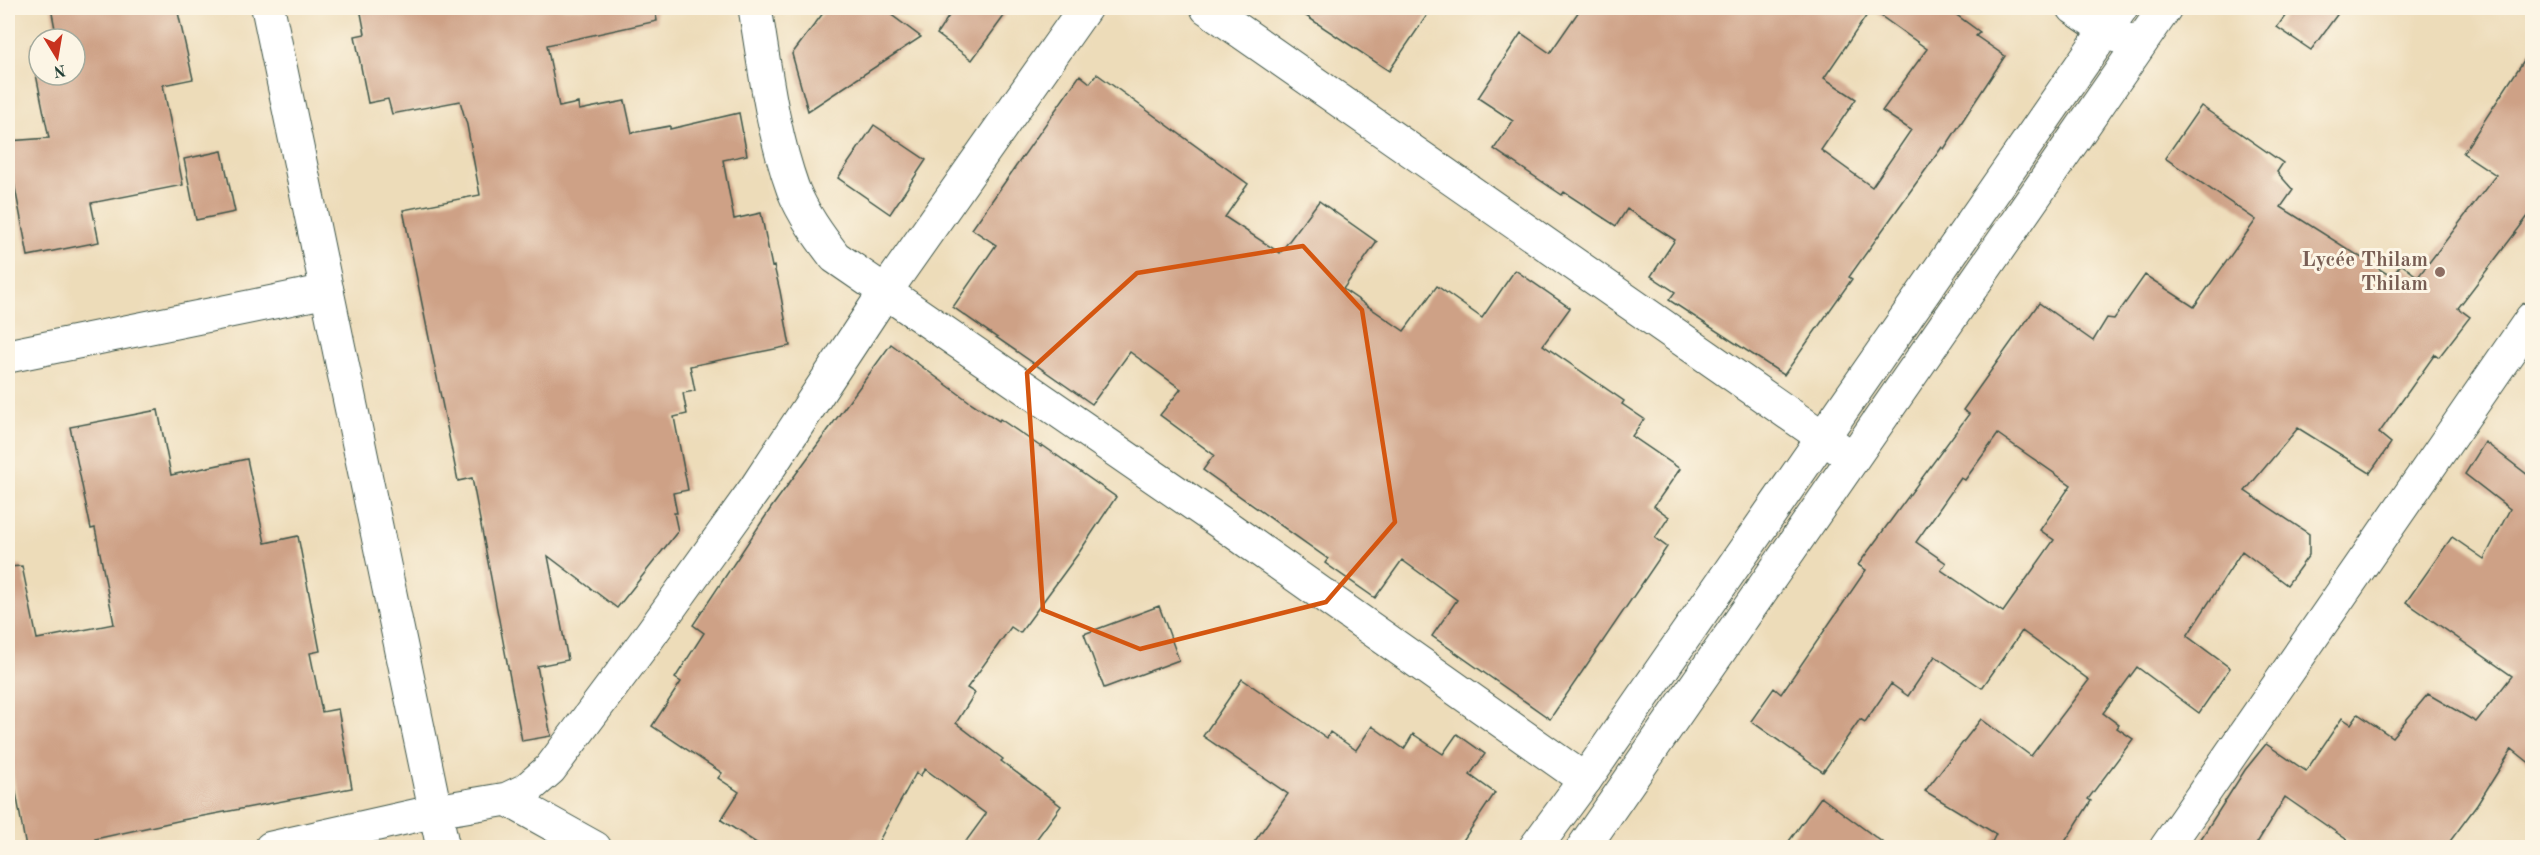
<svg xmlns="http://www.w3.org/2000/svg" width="2540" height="855" viewBox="0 0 2540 855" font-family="'Old Standard TT',serif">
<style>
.building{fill:#cea186;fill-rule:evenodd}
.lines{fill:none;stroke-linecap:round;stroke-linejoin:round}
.street-casing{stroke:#3e5548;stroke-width:35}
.secondary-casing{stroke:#3e5548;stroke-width:35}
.primary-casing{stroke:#3e5548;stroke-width:35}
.street{stroke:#fff;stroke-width:33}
.secondary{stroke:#fff;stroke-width:33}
.primary{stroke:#fff;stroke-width:33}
.marked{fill:none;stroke:#d45610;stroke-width:4.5;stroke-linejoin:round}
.education-dot{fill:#8d6e63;stroke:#fcf5e5;stroke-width:2}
.labels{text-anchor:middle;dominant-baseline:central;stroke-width:6;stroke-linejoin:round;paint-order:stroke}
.education-label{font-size:21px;font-weight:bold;fill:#785e54;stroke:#fcf5e5;text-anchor:end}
</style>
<rect width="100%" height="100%" fill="#fcf5e5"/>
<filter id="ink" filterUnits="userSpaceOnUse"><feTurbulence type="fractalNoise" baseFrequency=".0167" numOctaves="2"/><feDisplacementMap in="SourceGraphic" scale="12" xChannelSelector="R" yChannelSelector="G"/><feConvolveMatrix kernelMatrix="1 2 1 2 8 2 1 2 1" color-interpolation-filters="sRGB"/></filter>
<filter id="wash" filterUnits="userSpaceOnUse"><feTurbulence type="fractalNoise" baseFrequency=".008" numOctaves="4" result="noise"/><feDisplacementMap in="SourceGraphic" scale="24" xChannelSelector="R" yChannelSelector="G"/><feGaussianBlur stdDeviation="1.35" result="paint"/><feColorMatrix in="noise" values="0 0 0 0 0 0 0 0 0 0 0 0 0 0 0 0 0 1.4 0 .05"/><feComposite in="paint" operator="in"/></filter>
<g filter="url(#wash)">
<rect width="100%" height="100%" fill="#eddcb9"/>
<g id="blocks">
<path class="building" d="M51,8h126l16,71 -30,6 20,100 -92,18 8,39 -71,14 -16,-84 -4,1v-32l41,-3 -19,-93 9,-2v32h36v-36h-18z
M360,8h295l2,13 -110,24 12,62 19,-4 1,7 46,-9 7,32 38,-7v3l69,-16 8,42 -24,5 11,59 27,-6 11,54 2,-1 6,25 10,55 -100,20 5,25 -12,2 4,21 -13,3 14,73 -15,3 4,20h-3l4,18 -61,77 -69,-52 20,104 -31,6 14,70 -29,5 -50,-263 -14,3 -55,-271 77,-15 -13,-70 -7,-24 -68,13 -4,-15 -20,4 -13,-67 10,-2z
M827,8h55l39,29 -113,74 -16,-57z
M954,8h56l-38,52 -35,-26z
M1294,8h138l-43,63z
M1581,8h373v5l26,19 -4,4 29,20 -61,93 -2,-2 -93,130 3,2 -68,96 -115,-75 6,-8 -24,-16 24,-36 -48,-31 -11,17 -52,-34 -2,3 -68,-46 19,-28 -35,-23 43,-65 29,20zM1871,9l56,40 -45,62 29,19 -39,57 -51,-37 35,-51 -32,-21z
M2291,8h51l-31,42 -34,-23z
M2532,48v163l-74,97 12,9 -31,40 -4,-3 -56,79 12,10 -21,30 -72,-45 -53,63 64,43v21l-22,30 -45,-34 -55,85 43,32 -31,45 -62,-46 -34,46 16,12 -2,3 16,11 -45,60 3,2 -30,47h-72l7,-14 -71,-43 56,-72 50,37 58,-76 -67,-49 -40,57 -47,-32 -27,40 -17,-12 -26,38 -5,-3 -37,53 -72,-51 23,-33 7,6 85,-124 -8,-5 111,-151 -6,-4 76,-107 54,38 14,-23 7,1 31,-44 49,32 62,-87 -91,-62 36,-52 82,57 -6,9 16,18 -12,17 111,70 9,-13 17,13 78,-102 -33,-22zM1998,434l73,51 -31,45 14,10 -51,72 -62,-42 5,-7 -30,-21 45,-64 4,2z
M1097,74l151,110 -23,33 55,36 39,-52 58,41 -34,47 61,42 33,-45 45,32 33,-48 55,38 -27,37 81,56 -2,3 22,15 -12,17 48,33 -26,37 15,11 -14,21 12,9 -117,172 -118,-83 25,-36 -55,-40 -27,38 -50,-35 3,-4 -125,-89 11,-15 -54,-40 21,-26 -51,-37 -38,52 -139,-97 43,-62 -24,-16 108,-154 10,8z
M874,125l52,35 -36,54 -52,-36z
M222,151l13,61 -39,8 -12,-61z
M891,344l79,58 29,19 1,-2 41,28 1,-2 74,52 -38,57 -58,79 -9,-6 -44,61 8,5 -19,30 47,36 -2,2 60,45 -31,42h-69l25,-34 -61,-45 -5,7 -4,-3 -41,75h-111l-43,-28 18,-28 -21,-14 4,-5 -70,-47 29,-44 -6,-4 29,-45 -11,-8 78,-117z
M158,410l13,65 76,-16 18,84 33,-7 22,115 -10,2 12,59 16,-3 14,79 -170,32 -87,19 1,3 -26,6h-44l-18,-100v-181l14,-1 15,73 77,-15 -19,-96 -4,1 -21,-102z
M2485,442l43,33 4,-9v299l-20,-16 -35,56 -32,43h-86l-74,-51 -31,51h-59l50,-78 21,-26 40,27 36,-53 9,6 7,-10 34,23 36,-43 48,28 36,-46 -106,-74 46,-65 32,22 26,-50 -45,-35z
M1159,606l20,54 -75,28 -20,-54z
M1242,679l85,59 3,-6 26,18 16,-24 32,23 9,-15 30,20 14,-20 28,20 -15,21 25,18 -37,55h-208l38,-54 -85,-58z
M1821,797l69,51h-106z"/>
</g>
</g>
<g filter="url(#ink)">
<use href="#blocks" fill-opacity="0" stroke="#3e5548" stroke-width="1.5"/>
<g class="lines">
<defs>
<path id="street" d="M755,8c10,60 17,123 38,181 10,25 26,47 42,68l395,272 355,251
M1207,8l644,449
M2074,8l32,22 32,16
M8,356l319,-65
M507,799l88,49
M271,848l165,-37 71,-12 19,-9 24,-21 98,-131 107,-149 130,-197 200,-284
M2166,848l366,-530"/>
<path id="secondary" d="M268,8l175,840"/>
<path id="primary" d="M1535,848l50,-68 536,-772
M1583,848l582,-840"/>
</defs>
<use href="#street" class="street-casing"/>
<use href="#secondary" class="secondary-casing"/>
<use href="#primary" class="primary-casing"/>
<use href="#street" class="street"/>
<use href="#secondary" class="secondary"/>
<use href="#primary" class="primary"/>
</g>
</g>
<path class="marked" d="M1303,246l59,64 33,212 -69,80 -186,47 -97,-39 -16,-237 110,-100z"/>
<circle class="education-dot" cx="2440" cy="272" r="6"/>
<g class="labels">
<g class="education-label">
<text x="2428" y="260">Lycée Thilam<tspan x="2428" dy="24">Thilam</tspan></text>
</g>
</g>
<rect width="2540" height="855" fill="none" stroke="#fcf5e5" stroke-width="30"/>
<g transform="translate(57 57) rotate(169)"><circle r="28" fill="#fcf5e5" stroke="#a4ab9e" stroke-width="1.5"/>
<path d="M0-4.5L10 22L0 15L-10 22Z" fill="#c8321e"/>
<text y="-9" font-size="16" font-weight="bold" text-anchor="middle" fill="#1f3d34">N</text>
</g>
</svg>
